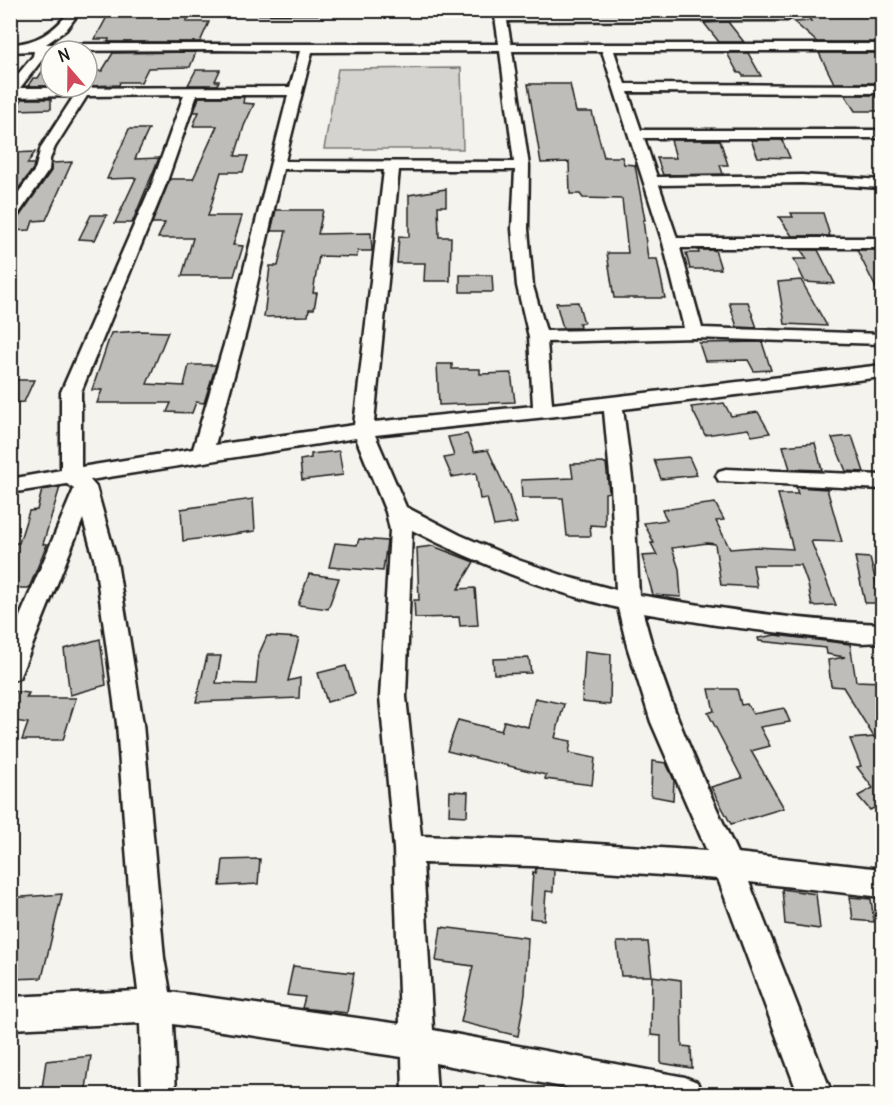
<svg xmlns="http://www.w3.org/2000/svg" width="893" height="1105" viewBox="0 0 893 1105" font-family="Delius,sans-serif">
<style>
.green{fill:#d4d3cf;stroke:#787876;stroke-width:1.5}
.building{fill:#bebdba;stroke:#1c1c1c;stroke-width:1.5}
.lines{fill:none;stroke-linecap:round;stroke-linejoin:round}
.minor-casing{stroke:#1c1c1c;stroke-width:5}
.minor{fill:#fdfcf7;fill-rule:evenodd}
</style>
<rect width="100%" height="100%" fill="#f4f3ee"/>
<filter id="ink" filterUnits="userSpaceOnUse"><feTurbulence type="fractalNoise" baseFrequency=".0167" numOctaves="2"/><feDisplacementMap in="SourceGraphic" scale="12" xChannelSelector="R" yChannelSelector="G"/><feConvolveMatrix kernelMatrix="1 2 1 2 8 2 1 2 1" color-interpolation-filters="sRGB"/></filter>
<g filter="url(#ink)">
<path class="green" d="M461,68l2,81h-139l14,-80z"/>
<path class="building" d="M804,12l40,1 2,3 36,-2v28h-65l-23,-20 17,-1z
M108,15l81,1 -3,6h23l-9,20h-92l1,-3h-14z
M728,22l16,20h-25l-15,-19z
M196,52l-6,15 -42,1 -7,14h-21l-1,3 -32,1v-15h15l11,-18z
M727,53h21l13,23h-18l-2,-3h-3z
M819,53h63v30h-48z
M51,58v28h-23l5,-8h5z
M196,70h24l-5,11h4l-2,4h-29z
M528,84h42l6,28h16l12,45h18l2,7 11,1 10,55h-2l5,39h9l8,39h-51l-7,-45h21l-6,-54 -39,-1 -3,-4h-10l-1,-32 -28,1z
M845,95h37v16h-27z
M199,97h45l-1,6 11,1 -10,22 -9,30h13l-5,16h-22l-13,44h34l-9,29 10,1 -9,30h-52l11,-38h-35l7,-15h-13l18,-44h23l24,-53h-24l6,-14h-5z
M22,99h29v10l-35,1z
M129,129h20l-14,30 24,-1 -27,65h-17l21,-45 -29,1z
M671,140h49l8,25h-8l3,9 -60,1 -6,-17h19z
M751,140h31l8,18 -32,-1z
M35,152l-8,12h7l-1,5 -23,31v-47z
M72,162l-26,58 -13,1 -3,9 -20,1v-8l7,-3 34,-49 1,-8z
M446,189v17h-8l1,31h12l-1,44h-26l1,-18h-28l2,-27 10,1v-42z
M276,210h47l-5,24 53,-1 1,18h-14l-1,6 -38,-1 -6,37h4l-3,16h-5l-1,7 -44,1 6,-51h8l8,-35h-15z
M791,213h32l7,23h-38l-13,-19h14z
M91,215h16l-12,25 -16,-1z
M698,250h17l6,19h-31l-4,-16h13z
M801,250h17l17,34 -30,-2 -11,-23h13z
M857,250h22l3,7v43z
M460,275h32l1,17h-33z
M801,280l26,46 -42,-2 -7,-42z
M578,302l6,21h-5l1,5h-17l-7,-25z
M729,302h19l9,26 -20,-1z
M140,331l28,1 -21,52 37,2 5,-21h27l-12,38 -8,-1 -4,11 -25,-1 4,-9h-74l5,-13h-10l19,-57z
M762,342l9,28 -17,1 -6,-11 -43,1 -6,-18z
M437,364h15v5h28v5l31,-1 4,29 -76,3z
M10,380h24l-10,22 -14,1z
M724,403l7,13 27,-4 12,21 -18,3 -4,-7 -43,6 -14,-28z
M467,434l7,18 14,-2 21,46 8,27 -23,3 -7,-28 -7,1 -4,-26 -24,4 -8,-19 10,-2 -6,-19z
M852,436l12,36 -18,-1 -14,-33z
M815,443l7,27 -32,-1 -7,-23z
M339,451l4,24 -41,5 -2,-20 11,-2v-4z
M689,457l8,18 -36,4 -7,-19z
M606,463l3,29 -4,1v33l-15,-1 1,11h-24l-4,-38h-41l-1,-18 52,-2 -2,-14z
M60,487l-17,57h4l-18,44h-19v-45h9l10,-32 8,-1 5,-20z
M796,487l31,2 15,53 -31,-1 25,64 -24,1 -4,-21 -7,-20h-48l4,22 -36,-2 -6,-41 -8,-1 -35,5 7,21 2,28 -28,-2 -11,-39 15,-1 -6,-12h3l-10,-20 23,-3 -5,-10 53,-7 9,17 -8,1 14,28 25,-2 38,2 -15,-55h20z
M253,499l2,32 -72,10 -2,-32z
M359,539l28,2 -4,30 -54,-4 6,-24 22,2z
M433,546l41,16 -16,27 17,-1 3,37 -18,1 -1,-9 -44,1 -1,-18h5l-2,-52z
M855,557l15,1 11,45h-16z
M309,574l30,4 -11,31 -30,-4z
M775,635l75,9 6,37 26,1v122l-12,6 -12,-14 15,-8 -16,-21 4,-1 -11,-27 24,-2 -31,-50 -12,-1 -3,-26 17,-3 -18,-3 -1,-6 -67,-7 -1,-3z
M267,636l32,2 -11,43 12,-3 -1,20 -103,4 11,-46h14l-5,27 40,1 3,-30z
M100,639l6,46 -36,10 -6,-46z
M585,651l26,3 -1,51 -28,-3z
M529,658l2,15 -37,1 -1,-15z
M346,666l9,28 -28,8 -9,-29z
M709,689h28l4,16 6,-1 6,10 31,-6 6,14 -30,5 10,19 -19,5 33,57 -53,16 -20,-37 31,-9 -34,-65 6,-2z
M10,691l19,2 -3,5h50l-13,42h-41l6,-17 -13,-2 -5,10z
M535,698l29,6 -9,34 16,3 -2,12 26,5 -3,27 -47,-6 1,-4 -99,-24 11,-31 43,11 3,-10 24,6z
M652,761l14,2 8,17 -1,20 -22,-4z
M450,791l18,1 -1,24 -18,-1z
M260,859l-2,25 -38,2 3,-26z
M536,868l18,2 -1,22 -7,-1 -2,29 -14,-2 3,-46 2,1z
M782,889l34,5 4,35 -35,-5z
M62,894l-20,84 -32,1 7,-34 -7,1v-48z
M850,897l21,2 3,23 -21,-2z
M441,927l87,11 -3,56 -7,42 -57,-14 12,-56 -37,-5z
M617,942h31l4,34h-31z
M293,966l61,7 -7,40 -45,-5 3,-11 -18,-2z
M652,976l29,4 1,66 9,1 1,21 -31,-5v-27l-10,-1z
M91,1056l-6,39h-44l5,-34z"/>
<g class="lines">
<defs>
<path id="minor" d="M70,10h11l-15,20 -20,14h453l-5,-34h12v5l281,-1 6,3 -6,3 -280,1 4,23h371v7h-268l11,33 257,1v8l-254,-1 13,38h241v8h-238l13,39 145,-2 80,5v8l-80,-5 -143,2 18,53h205v10h-202l22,80 180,6v10l-188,-6 -147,4 5,62 330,-39v12l-259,32 10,77 6,109c80,14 163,26 243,29v18l-21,1 -145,-18 -73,-12c22,85 58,161 94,240l145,16v28l-133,-15 83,212h-34l-80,-215 -185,-13 -110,-3 10,167 252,47 12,5 5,12h-102l-165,-31 2,31h-34l-1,-37 -229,-33 3,70h-34l-2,-71 -130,6v-32l128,-6 -4,-33 -17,-234 -22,-162 -12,-43 -61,152 -3,7 -9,3v-41l64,-151 -7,-5 -57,9v-14l51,-9v-78l91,-208 32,-89 -97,1 -32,51 -5,12 -1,11 -34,49 -5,2v-17l25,-34 6,-23 33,-51 -64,1v-13l23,-28 1,-5 -24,1v-8c25,0 46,-13 60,-34zM214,50l86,1 -10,36 -270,1 25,-32 1,-5zM500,51l14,111 -229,-1 27,-109zM512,51h90l61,192 21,85 -138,3 -13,-45 -5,-57 1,-63zM197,95h91l-59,233 -36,121 -112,18v-75l85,-208zM283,169l101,1 -30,255 -139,20 32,-117zM399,170h116l-3,59 5,57 12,51 4,69 -159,16zM604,411l7,75 5,104 -45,-12 -53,-18 -58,-25 -54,-28 -31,-72zM356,438l30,74 4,18 -10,167 14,152 6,175 -230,-32 -6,-34 -21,-234 -26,-162 -21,-75 -6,-7zM412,530c65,33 134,61 206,78l9,38 24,76 56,129 -174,-11 -112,-4 -15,-139z
M84,10h352l-5,3h-342z
M726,469l156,6v14l-163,-8 -3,-5 3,-5z"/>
</defs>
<use href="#minor" class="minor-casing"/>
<use href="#minor" class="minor"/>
</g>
</g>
<rect width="893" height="1105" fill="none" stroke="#fdfcf7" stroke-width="36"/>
<rect x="18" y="18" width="857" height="1069" fill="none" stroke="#1c1c1c" stroke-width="2" filter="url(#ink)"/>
<g transform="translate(69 69) rotate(340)"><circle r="28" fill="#fdfcf7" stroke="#a3a29f" stroke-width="1.5"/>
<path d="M0-4.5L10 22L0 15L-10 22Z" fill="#d1495b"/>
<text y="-9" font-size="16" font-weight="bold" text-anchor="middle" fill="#1c1c1c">N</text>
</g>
</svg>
